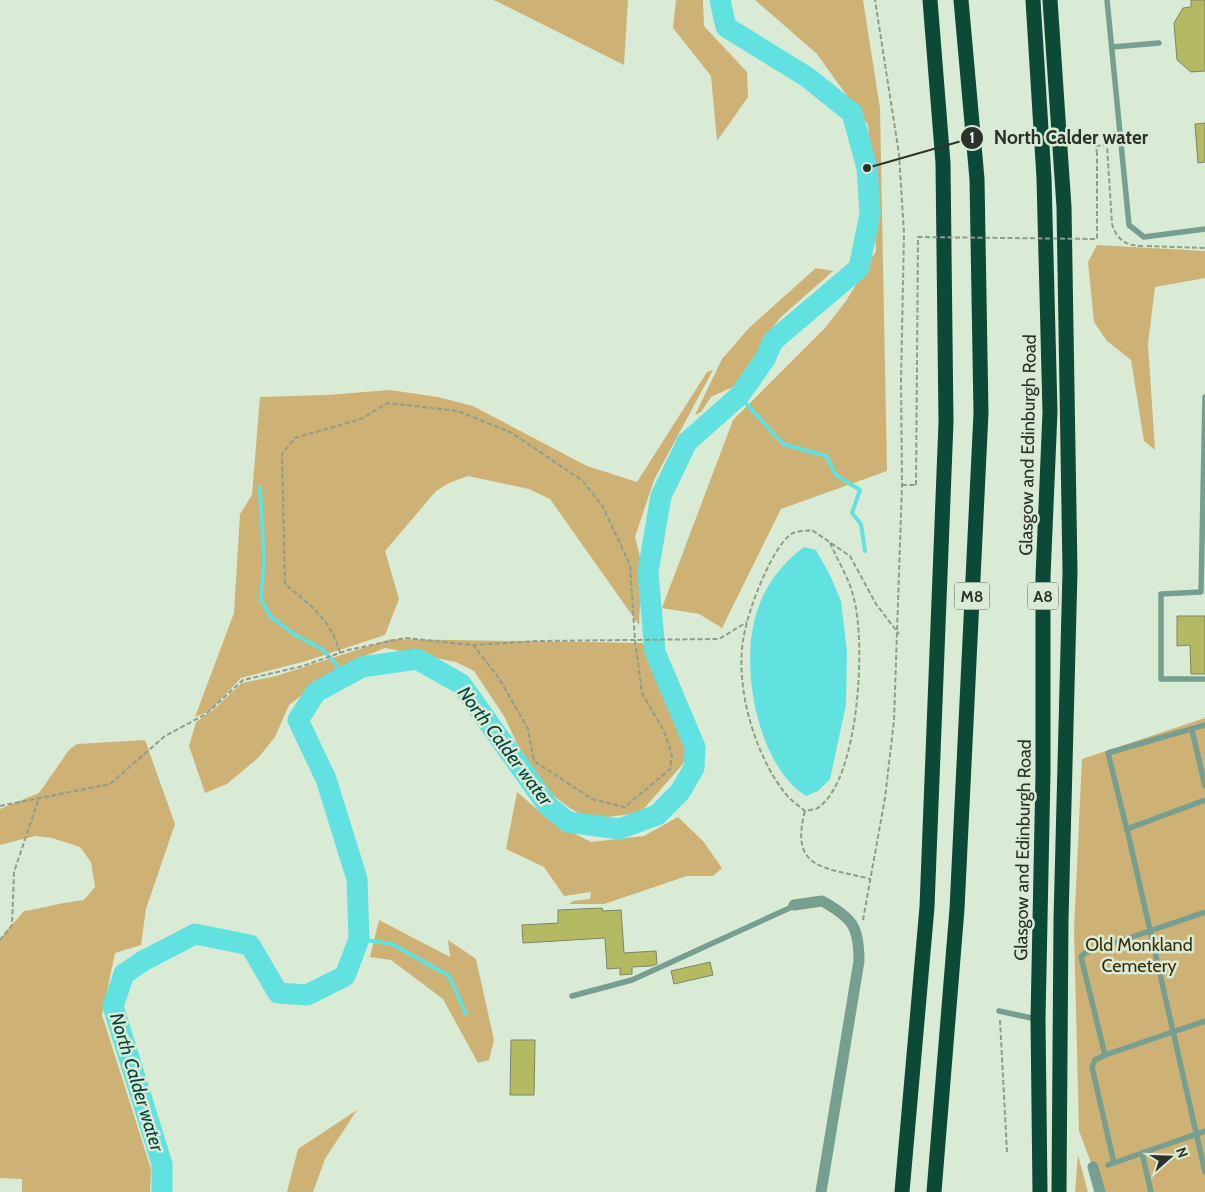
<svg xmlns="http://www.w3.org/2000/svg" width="1205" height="1192" viewBox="0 0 1205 1192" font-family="Cabin,sans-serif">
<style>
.green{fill:#ceb275}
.water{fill:#61e2e1}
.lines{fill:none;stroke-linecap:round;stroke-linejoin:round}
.stream{stroke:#61e2e1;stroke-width:4}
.river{stroke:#61e2e1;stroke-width:21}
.building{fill:#b3ba62;stroke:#80836a}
.path{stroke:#8f9d8c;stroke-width:2;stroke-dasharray:5 2.5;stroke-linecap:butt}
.lane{stroke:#779f8f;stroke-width:5.5}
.street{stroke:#779f8f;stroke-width:11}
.highway{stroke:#0c4936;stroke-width:15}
.path-bridge{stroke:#8f9d8c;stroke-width:2;stroke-dasharray:5 2.5;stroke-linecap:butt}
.labels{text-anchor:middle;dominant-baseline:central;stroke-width:5;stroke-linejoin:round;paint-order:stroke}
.shield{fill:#d9ebd4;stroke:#5f6a5c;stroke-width:1}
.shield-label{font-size:16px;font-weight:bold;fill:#2b3229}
.street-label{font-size:18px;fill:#2b3229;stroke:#d9ebd4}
.park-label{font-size:18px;fill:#3c2c06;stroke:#d9ebd4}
.water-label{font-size:19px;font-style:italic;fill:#054343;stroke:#d9ebd4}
.leader{fill:none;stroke:#2b3229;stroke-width:2}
.callout-dot{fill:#2b3229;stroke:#d9ebd4;stroke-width:2}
.mark-label{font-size:15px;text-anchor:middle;font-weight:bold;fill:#fff}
.callout-label{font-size:19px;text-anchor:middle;font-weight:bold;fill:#2b3229;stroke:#d9ebd4;stroke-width:5;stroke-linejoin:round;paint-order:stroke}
</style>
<rect width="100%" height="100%" fill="#d9ebd4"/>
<path class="green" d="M493,0h135l-4,65 -126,-63z
M676,0h27l1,26 43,46 1,25 -31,44 -6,-65 -38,-48z
M755,0h108l17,108 7,363 -106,38 -59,119 -23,-14 -37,-6 71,-188 92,-92 21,-27 30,-50 -8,-126 -51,-71z
M1097,245l108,6v27l-50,9 -7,57 7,106 -11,-9 -13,-81 -24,-19 -13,-19 -6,-60z
M816,268l17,3 -53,47 -17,22 -10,27 -18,19 -24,11 -10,15 -6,3 27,-56 27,-31z
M713,370l-59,110 -19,57 7,28 -3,60 -89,-126 -21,-10 -61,-13 -19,7 -13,8 -51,60 14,48 -14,36 -79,26 -65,17 -31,33 -15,6 39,-104 6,-99 12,-19 8,-98 67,-2 63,-5 48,7 35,9 114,60 50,16 70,-110z
M391,639l252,4 44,105 -4,16 -43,49 -49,6 -20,-10 -25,-19 -15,-17 -27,-57 -30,-45 -18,-9 -71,-14 -27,11 -44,27 -25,19 -14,32 -17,21 -31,26 -22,9 -16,-47 7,-24 17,-12 29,-27 34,-7z
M1205,718v474h-103l-23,-61 -5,-202 8,-170z
M145,740l30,84 -29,85 -5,36 -26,8 -13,62 49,154 -1,23h-128v-13l-22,-1v-239l24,-28c20,-3 39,-9 60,-11l11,-13 -4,-25 -11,-15 -28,-9 -17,-2 -35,9v-36l39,-16 30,-43 8,-6z
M517,792l35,30 39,20 53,-6 34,-19 25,24 19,27 -9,8h-26l-83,28h-35l4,-3 17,-2 1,-7 -27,4 -20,-29 -38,-18z
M379,920l71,37 -2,-17 28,19 18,81 -5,20 -11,3 -35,-64 -52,-39 -21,-3z
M357,1110l-32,49 -12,33h-26l11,-43z
M1078,1155l10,37h-13z"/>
<path class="water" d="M804,547l12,3 14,25 11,26 6,51 -1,53 -16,74 -12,12 -12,5c-51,-32 -69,-140 -46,-193 9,-23 25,-42 44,-56z"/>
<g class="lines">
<path class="stream" d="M739,396l44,48 43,12 10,19 24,15 -8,23 9,11 4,27
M260,487l4,73 -3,40 10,17 24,18 27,14 14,15 5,14
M359,939l33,5 57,32 17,38"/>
<path class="river" d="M162,1192v-28l-49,-158 11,-32 19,-13 52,-27 55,11 28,48 29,2 38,-19 14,-37 -2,-60 -31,-100 -28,-59 18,-28 46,-25 55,-8 44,25 87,122 20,16 51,7 38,-14 23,-23 14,-24 1,-21 -40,-95 -7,-80 13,-76 26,-54 52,-46 26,-37 8,-18 86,-73 11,-54 -3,-46 -15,-55 -45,-36 -81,-50 -6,-27"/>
</g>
<path class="building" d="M1191,0h14v71l-14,1 -14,-12 -3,-37 9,-15 8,-1z
M1205,123v39l-7,1 -3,-39z
M1177,616h28v58h-14l-1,-29 -13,1z
M602,908l1,3 18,-1 3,43 32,-2 1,13 -6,2 -19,1v7l-12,1v-7l-13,1 -2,-31 -82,5 -1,-18 36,-2v-13z
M710,962l3,13 -39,9 -3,-13z
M511,1040h24l-1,55h-24z"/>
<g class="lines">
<path class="path" d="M1097,154l-1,-8 11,-1 5,79c5,16 14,22 31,22
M1147,246l58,2
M902,485h14
M830,543c8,18 20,37 24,56 12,45 5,179 -35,208 -3,3 -10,3 -14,4 -7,-6 -15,-11 -20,-18 -31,-39 -51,-109 -41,-158 4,-19 10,-37 18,-55 5,-12 19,-41 31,-47 5,-2 14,-2 19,-3l38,26 26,48 23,30
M340,653c-10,-35 -28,-46 -55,-69l-3,-130 13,-16 66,-19 27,-16 70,8 54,22 71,48 20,26 27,58 5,75 7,53 22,38 8,24 -2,14 -45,38 -33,-8 -58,-38 -6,-32 -29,-51 -26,-33
M0,806l110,-22 55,-48 41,-22 37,-34 60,-14 45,-16 57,-12 68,7 65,-4 181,-2 28,-17
M805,811c-16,59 20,56 65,68
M863,920l22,-122 9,-78 8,-235 -1,-104 3,-148 -5,-79 -24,-154
M0,940l12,-15 2,-53 25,-74
M1000,1020l7,132"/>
<path class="lane" d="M1107,0l22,225 15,12 61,-8
M1112,47l47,-4
M1205,397l-4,195 -40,2v85h44
M1192,730l13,56
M1205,800l-78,29 78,343
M1127,830l-19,-77 97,-28
M1205,912l-120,41 -4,4 24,98 100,-34
M572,996l60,-16 162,-74
M999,1011l37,8
M1105,1055l-10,5 -3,7 22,96
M1142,1153l9,39
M1108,1165l97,-34"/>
<path class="street" d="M794,905l28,-4c31,17 37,26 37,60l-38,231
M1093,1167l7,25"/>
<path class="highway" d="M1033,0l11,178 6,234 -7,165v196l-5,246 2,173
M1050,0l14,207 6,364 -9,349 -2,272
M902,1192l25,-285 19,-485 -3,-259 -13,-163
M934,1192l23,-283 24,-496 -4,-234 -16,-179"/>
<path class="path-bridge" d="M916,485l2,-248 179,2v-85"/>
</g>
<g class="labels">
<g class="shield">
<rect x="954.5" y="582.5" width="35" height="27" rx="4"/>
<rect x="1028" y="582.5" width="30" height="27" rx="4"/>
</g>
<g class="shield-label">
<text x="972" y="596">M8</text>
<text x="1043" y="596">A8</text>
</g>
<g class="street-label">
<text transform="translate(1028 445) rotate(-89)">Glasgow and Edinburgh Road</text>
<text transform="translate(1023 850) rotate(-89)">Glasgow and Edinburgh Road</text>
</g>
<g class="park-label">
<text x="1139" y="945">Old Monkland<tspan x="1139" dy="21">Cemetery</tspan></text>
</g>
<g class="water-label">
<text transform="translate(505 746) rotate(53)">North Calder water</text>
<text transform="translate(137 1082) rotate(73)">North Calder water</text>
</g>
</g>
<path class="leader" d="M867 168L972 138"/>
<g class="callout-dot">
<circle cx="867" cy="168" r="5"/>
<circle cx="972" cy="138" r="12"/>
</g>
<g class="mark-label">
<text x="972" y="143">1</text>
</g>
<g class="callout-label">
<text x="1071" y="144">North Calder water</text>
</g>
<g transform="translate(1170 1157) rotate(70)" stroke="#d9ebd4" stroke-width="4" paint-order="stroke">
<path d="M0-4L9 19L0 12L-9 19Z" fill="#2b3229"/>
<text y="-8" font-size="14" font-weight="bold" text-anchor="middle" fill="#2b3229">N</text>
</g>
</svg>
